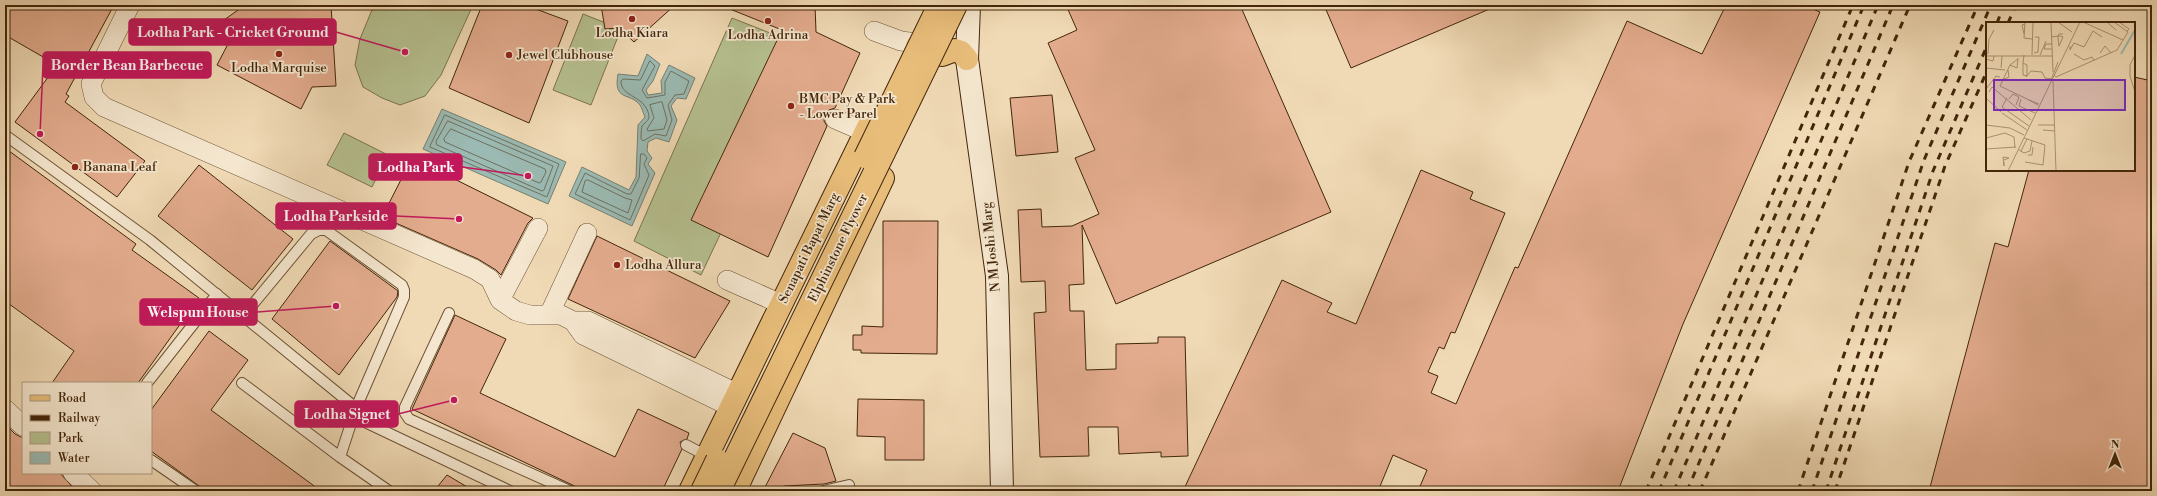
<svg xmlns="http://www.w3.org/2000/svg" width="2157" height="496" viewBox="0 0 2157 496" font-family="'Libre Bodoni',serif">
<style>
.green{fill:#b6c090;stroke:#7c734d}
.water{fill:#9bbab3;stroke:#787f6f}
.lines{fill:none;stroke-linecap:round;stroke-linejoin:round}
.shore{stroke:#6f705e;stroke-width:1}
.building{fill:#e3ac8e;stroke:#43260a}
.lane-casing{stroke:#6e5335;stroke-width:12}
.street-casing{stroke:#6e5335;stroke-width:20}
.secondary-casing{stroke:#43260a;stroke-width:24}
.primary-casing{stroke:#43260a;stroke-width:24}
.lane{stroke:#f5e7cf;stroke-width:10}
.street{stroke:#f5e7cf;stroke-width:19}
.secondary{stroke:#f5e7cf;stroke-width:22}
.primary{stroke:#e8bd7a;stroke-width:22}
.rail{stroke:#43260a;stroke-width:3;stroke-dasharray:7 7;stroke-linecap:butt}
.primary-bridge-casing{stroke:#43260a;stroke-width:24;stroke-linecap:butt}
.primary-bridge{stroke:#e8bd7a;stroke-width:22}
.poi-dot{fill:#8f2418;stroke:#f5e7cf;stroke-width:1.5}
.labels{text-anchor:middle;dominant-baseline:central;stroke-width:3.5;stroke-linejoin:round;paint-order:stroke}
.poi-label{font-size:13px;fill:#43260a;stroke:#f5e7cf;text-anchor:start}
.street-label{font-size:13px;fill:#43260a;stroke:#f5e7cf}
.inset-river{fill:none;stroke:#9bbab3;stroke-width:2}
.inset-road{fill:none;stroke:#ab9271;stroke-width:1}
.view{fill:#7b2cbf;fill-opacity:0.15;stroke:#7b2cbf;stroke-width:2}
.inset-edge{fill:none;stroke:#43260a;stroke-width:2}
.leader{fill:none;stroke:#c2185b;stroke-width:1.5}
.callout-dot{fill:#c2185b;stroke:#f5e7cf;stroke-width:1.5}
.callout{fill:#c2185b;stroke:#c2185b;stroke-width:1.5}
.callout-label{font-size:14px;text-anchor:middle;font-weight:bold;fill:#fff}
</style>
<rect width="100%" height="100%" fill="#f0dab5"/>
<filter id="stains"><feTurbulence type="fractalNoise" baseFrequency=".005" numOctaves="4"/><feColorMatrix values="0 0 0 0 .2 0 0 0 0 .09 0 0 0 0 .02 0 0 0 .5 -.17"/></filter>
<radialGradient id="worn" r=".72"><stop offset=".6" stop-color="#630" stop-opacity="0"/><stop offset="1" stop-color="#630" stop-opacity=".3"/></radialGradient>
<path class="green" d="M374,5h99l-32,70 -16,21 -25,9 -18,-7 -19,-11 -8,-22 5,-26z
M583,14l38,15 -30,76 -38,-15z
M732,18l76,30 -107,227 -67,-34z
M344,133l44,22 -16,32 -45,-22z"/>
<path class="water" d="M647,54l13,10 -7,17 -7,9 2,5 14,-2 -1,-12 8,-16 26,13 -9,21 -9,-1 -6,8 6,14 -8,22 -13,-4 -8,4 -1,9 5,7 -4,6 7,9 -23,53 -63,-30 13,-29 47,23 7,-13 2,-52 7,-8c-2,-4 -3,-9 -5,-12 -10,-13 -27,-3 -22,-31l20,2z
M442,109l124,53 -18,42 -125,-55z"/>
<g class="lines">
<path class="shore" d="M650,61l5,5 -13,24 5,8 18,-3v-13l6,-11 18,10 -5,13 -9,1 -7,10 4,15 -6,16 -11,-2 -12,7 -2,-2c0,-3 0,-9 1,-13 2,-3 7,-5 7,-10 -3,-21 -28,-18 -28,-35l2,-2 17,1z
M662,102l5,18 -3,9 -16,2 -1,-2 7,-11 -4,-13z
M445,115l114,49 -12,33 -117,-50z
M448,121l105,45 -9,24 -2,1 -105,-46 -1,-3z
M451,129l94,40 1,3 -5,10 -2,1 -94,-41 -1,-3z
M641,154h3l3,4 -3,6 5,11 -19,45 -55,-26 10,-21 42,21h4l8,-16z
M588,180l37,18 7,2 -4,13 -46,-21 3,-11z"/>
</g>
<path class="building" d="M5,5h109l-48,89 3,2 -4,6 80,59 -28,36 -102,-75 42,-57 -52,-30z
M245,5h86l5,81 -24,1 -11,22 -84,-44 12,-23 -12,-17z
M482,5h43l43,16 -39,102 -80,-35z
M601,5h74l-41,37 -15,-14 -14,1z
M720,5h95l1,27 44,21 -25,55 -6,2 -4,4 -1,7 3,5 -59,131 -77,-37 91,-190z
M1066,5h174l91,207 -215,92 -34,-79 2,59 -15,1 1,26h14l2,59 30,-1v-25l42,-1v-6h27l3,119 -27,1v-5l-42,2 -1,-27h-30l1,29 -49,1 -6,-144 12,-1 -1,-31 -24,1 -3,-72 23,-1 1,18 30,-1 27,-12 -24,-56 20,-8 -47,-107 29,-13z
M1324,5h175l-148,63z
M1726,5h77l17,7 -137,312 -65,167h-200l9,-21 -34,-15 -15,36h-195l99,-211 50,23 -5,9 29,12 65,-154 52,22 -3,7 35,14 -50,120 -4,-1 -7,17 -5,-2 -11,25 10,4 -7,17 25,11 59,-137 3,1 109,-247 75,33z
M2134,77l18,4v183l-5,20 5,1v206h-223l66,-248 13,4 21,-77h105z
M1052,95l6,57 -42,4 -6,-58z
M5,148l131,96 -4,6 67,48 -61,85h-86l22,-32 -69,-50z
M412,158l121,60 -5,5 -27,52 -5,-5 -18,-11 -96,-42z
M199,165l94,74 -41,51 -94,-74z
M883,221h55l-1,133 -76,-1v-3h-8v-15h9v-9l21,1z
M597,236l133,65 -35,57 -127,-59z
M330,241l68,50 -1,6 -58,78 -67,-56z
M455,315l51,24 -26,54 135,64 23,-48 51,24 -2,6 -7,3 2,7 -20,42h-77l-173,-82z
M209,331l39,29 -37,50 110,81h-115l-55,-40v-41z
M858,399l66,1v60h-39v-23l-28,-1z
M5,424l10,10 8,4v35h37l16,18h-71z
M793,433l32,15 11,33 -12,3 -40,2v2l-21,3z
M447,475l27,16h-40z"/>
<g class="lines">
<defs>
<path id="lane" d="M5,135l145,105 206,168
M449,313l-44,94v6l4,6 161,72
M244,315l67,-81 8,-4h7l76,55 2,5v7l-48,111 -16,49 49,34
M147,383l70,-89
M242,383l98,74
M365,422l145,69
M686,445l21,11
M151,460l45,31
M823,491l26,-6"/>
<path id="street" d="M130,5l-39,79 3,13 10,10 370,162 16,10 10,21 16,11 14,4h31l12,6
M874,31l27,10 8,1
M835,119l30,13
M727,280l54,24
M500,300l38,-72
M549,315l38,-82
M731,407l-148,-72 -10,-14h15l150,73
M5,409l18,17
M73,473l19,18"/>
<path id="secondary" d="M969,5l-2,54 30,217 5,215"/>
<path id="primary" d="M917,46l25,9 13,-5 6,2 6,7
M690,491l178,-364
M735,491l148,-313"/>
</defs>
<use href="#lane" class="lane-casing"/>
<use href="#street" class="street-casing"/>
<use href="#secondary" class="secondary-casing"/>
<use href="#primary" class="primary-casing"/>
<use href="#lane" class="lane"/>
<use href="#street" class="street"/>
<use href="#secondary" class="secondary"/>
<use href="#primary" class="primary"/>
<path class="rail" d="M1997,23l7,-18
M2008,23l8,-18
M1646,491l207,-486
M1659,491l205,-486
M1674,491l204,-486
M1687,491l206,-486
M1700,491l210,-486
M1798,491l111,-329 69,-157
M1812,491l112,-331 67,-155
M1826,491l107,-320 54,-125
M1835,491l110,-325 42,-95"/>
<defs>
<path id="primary-bridge" d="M865,157l74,-152
M702,491l15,-31
M719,491l237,-486"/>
</defs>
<use href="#primary-bridge" class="primary-bridge-casing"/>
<use href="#primary-bridge" class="primary-bridge"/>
</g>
<g class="poi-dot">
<circle cx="632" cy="19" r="4"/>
<circle cx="768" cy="21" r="4"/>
<circle cx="279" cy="54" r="4"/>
<circle cx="509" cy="55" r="4"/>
<circle cx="791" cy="106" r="4"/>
<circle cx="75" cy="167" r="4"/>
<circle cx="617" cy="265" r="4"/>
</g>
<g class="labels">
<g class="poi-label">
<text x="632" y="33" text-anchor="middle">Lodha Kiara</text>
<text x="768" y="35" text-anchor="middle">Lodha Adrina</text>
<text x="517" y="55">Jewel Clubhouse</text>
<text x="279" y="68" text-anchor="middle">Lodha Marquise</text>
<text x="799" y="99">BMC Pay &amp; Park<tspan x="799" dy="15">- Lower Parel</tspan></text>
<text x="83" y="167">Banana Leaf</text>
<text x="625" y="265">Lodha Allura</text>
</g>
<g class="street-label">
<text transform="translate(991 247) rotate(-96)">N M Joshi Marg</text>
<text transform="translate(809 248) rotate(-64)">Senapati Bapat Marg</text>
<text transform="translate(838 248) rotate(-64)">Elphinstone Flyover</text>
</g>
</g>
<g transform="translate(1986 22)">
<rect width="149" height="149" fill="#f0dab5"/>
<path class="inset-river" d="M135,32l14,-24"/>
<path class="inset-road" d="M39,0l-1,16 8,1M65,0l2,50M72,0l14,10M97,0l40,18M121,0l9,8M133,0l10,7 -2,2M38,12l-2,-9 3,-1M65,15l7,-1h2l3,1 -4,9 -1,-8v-2l1,-2h4M66,22h-6l-2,5h8M84,24v4l4,-7 10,4 9,-16 9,6M48,31l4,-1 1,-15h-4M114,31l5,-7 6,7M2,32l1,-15 5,-9M88,32l10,6 8,-3 2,4M46,33l1,-33M54,33l6,-14M149,33l-5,10v11l5,16M0,34h66M0,37l7,2 1,-5M32,37l-8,6 -10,21 29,14M37,41l4,2v11l-4,-1v-12l1,-8M24,43l7,3 1,-10M0,46l19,2M15,46l1,-12M56,50l3,6 8,1M68,53l2,2 61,-27 11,-18 -14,-10M40,55l5,-6 11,1M16,58l7,-3 -1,-7M65,58l7,-18M67,59l3,90M0,67l10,-13 4,1M3,70l3,-5 39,33M0,76l15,14M21,76l-5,9 27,19M23,77l4,-5 6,3 -3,8M35,77l-2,7 16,7M52,83l-9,-5 10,4M16,91l25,17M0,103l24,3 14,7M52,103h17M57,108l12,1M0,116l19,-5 9,4 1,11M38,116l21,7 -2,20 -18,-3M0,127l30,-2M33,128l5,3 6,-2 2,-10M35,129l6,-12M42,133h4l1,-8M18,140v4l-1,-9 6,1 -5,2M22,149l72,-149"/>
<path class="view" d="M8,58h131v30h-131z"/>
<rect width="149" height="149" class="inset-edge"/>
</g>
<path class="leader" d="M405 52L336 32M40 134L43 65M528 176L462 167M459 219L396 216M336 306L257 312M454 400L398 414"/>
<g class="callout-dot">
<circle cx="405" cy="52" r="4"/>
<circle cx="40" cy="134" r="4"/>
<circle cx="528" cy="176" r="4"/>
<circle cx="459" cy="219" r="4"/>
<circle cx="336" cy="306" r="4"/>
<circle cx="454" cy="400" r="4"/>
</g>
<g class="callout">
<rect x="129" y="19" width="207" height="26" rx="4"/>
<rect x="43" y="52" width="168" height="26" rx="4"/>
<rect x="369" y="154" width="93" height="26" rx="4"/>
<rect x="276" y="203" width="120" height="26" rx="4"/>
<rect x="140" y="299" width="117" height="26" rx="4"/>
<rect x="295" y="401" width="103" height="26" rx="4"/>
</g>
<g class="callout-label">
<text x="233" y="37">Lodha Park - Cricket Ground</text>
<text x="127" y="70">Border Bean Barbecue</text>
<text x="416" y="172">Lodha Park</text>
<text x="336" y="221">Lodha Parkside</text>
<text x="198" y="317">Welspun House</text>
<text x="347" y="419">Lodha Signet</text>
</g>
<rect width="2157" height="496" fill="none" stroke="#f0dab5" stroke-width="20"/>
<rect x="6" y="6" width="2145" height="484" fill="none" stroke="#43260a" stroke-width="2"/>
<rect x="10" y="10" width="2137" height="476" fill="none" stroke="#43260a"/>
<rect x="22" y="382" width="130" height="92" fill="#f5e7cf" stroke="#ae9a80"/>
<rect x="30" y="395" width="20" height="6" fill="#e8bd7a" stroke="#ae9a80"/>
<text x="58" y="402" font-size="12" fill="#43260a">Road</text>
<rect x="30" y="415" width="20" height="6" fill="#43260a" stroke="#ae9a80"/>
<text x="58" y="422" font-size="12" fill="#43260a">Railway</text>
<rect x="30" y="432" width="20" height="12" fill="#b6c090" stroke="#ae9a80"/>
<text x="58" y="442" font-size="12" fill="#43260a">Park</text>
<rect x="30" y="452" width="20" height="12" fill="#9bbab3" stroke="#ae9a80"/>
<text x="58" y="462" font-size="12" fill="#43260a">Water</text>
<g transform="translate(2115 454)" stroke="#f5e7cf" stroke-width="3" paint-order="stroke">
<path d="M0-3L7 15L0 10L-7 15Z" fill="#43260a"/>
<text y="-6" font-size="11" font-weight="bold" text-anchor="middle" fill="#43260a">N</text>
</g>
<rect width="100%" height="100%" filter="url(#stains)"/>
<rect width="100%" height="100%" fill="url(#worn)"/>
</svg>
